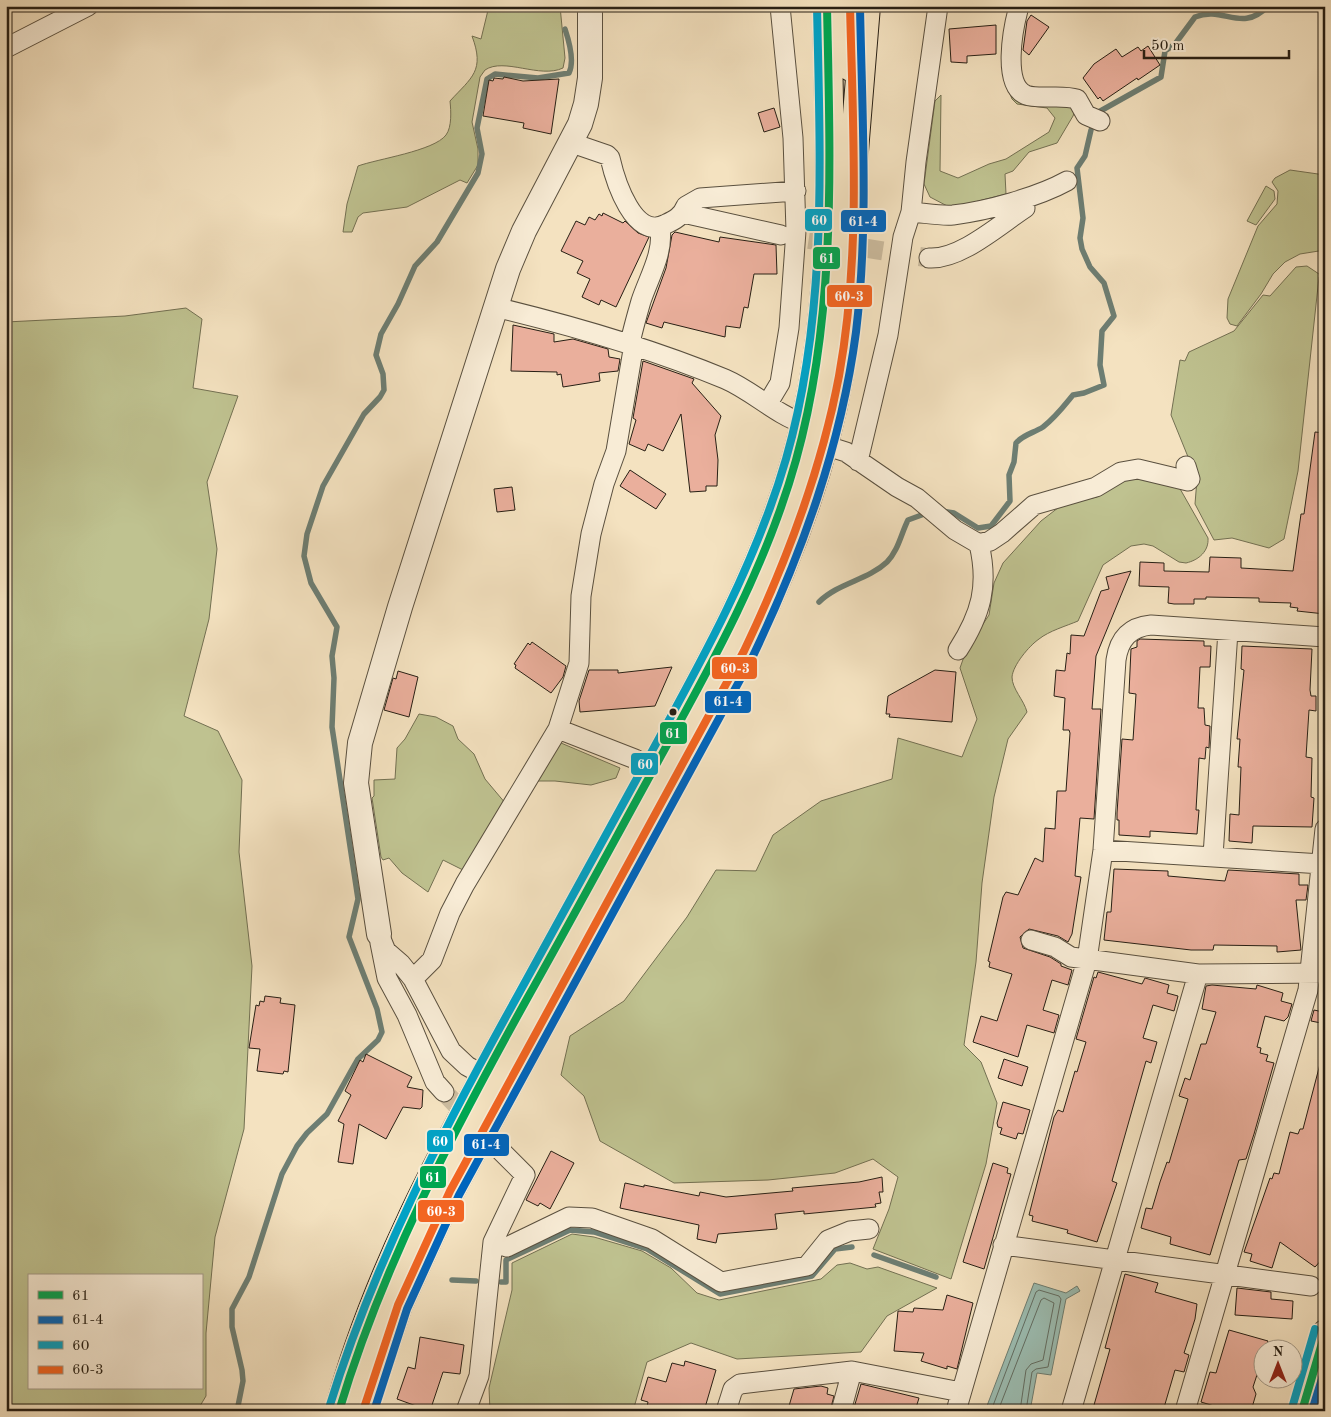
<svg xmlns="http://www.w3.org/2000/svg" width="1331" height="1417" viewBox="0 0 1331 1417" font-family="'Old Standard TT',serif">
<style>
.green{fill:#bfc290;stroke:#737052;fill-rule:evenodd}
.water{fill:#9cbeb3;stroke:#6d7e73}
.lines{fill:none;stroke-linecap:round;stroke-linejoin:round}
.shore{stroke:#626e64;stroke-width:1}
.stream{stroke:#6d7e73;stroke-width:5.5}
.building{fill:#eaaf9c;stroke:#271f14}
.minor-tunnel{stroke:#cbbb9e;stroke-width:19;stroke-dasharray:19 9;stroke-linecap:butt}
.minor-casing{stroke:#5a503f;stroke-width:21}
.tertiary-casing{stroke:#5a503f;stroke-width:26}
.primary-casing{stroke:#271f14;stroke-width:30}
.motorway-casing{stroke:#271f14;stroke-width:30}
.minor{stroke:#f8ecd6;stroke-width:19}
.tertiary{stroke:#f8ecd6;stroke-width:24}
.primary{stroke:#f4e2c0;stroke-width:28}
.motorway{stroke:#f4e2c0;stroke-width:28}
.bus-1-casing{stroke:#f8ecd6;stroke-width:11}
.bus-2-casing{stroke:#f8ecd6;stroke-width:11}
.bus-3-casing{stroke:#f8ecd6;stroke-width:11}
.bus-4-casing{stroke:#f8ecd6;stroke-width:11}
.bus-1{stroke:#00a651;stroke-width:8}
.bus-2{stroke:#0065bd;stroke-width:8}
.bus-3{stroke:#02a2c5;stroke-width:8}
.bus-4{stroke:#f26522;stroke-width:8}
.bus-dot{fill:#271f14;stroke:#f8ecd6;stroke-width:2}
.line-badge{stroke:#f8ecd6;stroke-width:2}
.badge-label{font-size:14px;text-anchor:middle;font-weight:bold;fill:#fff}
</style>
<rect width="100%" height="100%" fill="#f4e2c0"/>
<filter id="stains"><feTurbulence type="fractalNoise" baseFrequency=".004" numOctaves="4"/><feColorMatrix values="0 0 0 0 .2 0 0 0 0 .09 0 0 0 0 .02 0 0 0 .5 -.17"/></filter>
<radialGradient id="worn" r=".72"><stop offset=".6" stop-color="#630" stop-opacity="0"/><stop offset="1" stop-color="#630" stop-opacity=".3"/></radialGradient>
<path class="green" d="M489,6h71l5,52 -2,10c-23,11 -59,-11 -78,2l-5,7 -8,45 6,27v16l-11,18 -7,-3 -53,27 -44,6 -5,4 -6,15h-9l4,-28 11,-38c19,-7 76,-15 88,-31 6,-8 5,-24 4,-34 22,-24 35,-30 22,-65l9,3z
M1004,78l10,15 50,6 11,12 -2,5 -16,27 -28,9 -16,19 -8,3 1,20 -55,14 -21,-11 -6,-13 11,-83 6,-6 -1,76 18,7 31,-14 17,-5 43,-27 6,-14 -8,-10 -30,-4 -5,-5z
M1290,170l35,5v75l-25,4 -15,8 -12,12 -12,20 -24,32 -7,-2 -3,-6 1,-19 30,-73 19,-22 1,-13 -6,-9 3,-4z
M1266,186l8,5 1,8 -19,26 -9,-4z
M1307,266l15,10 -3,1 -21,194 -14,68 -15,9 -37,-10 -18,2 -19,-36 2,-25 -26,-64 9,-55 5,1 4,-9 45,-21 29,-36 7,1 26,-29z
M186,308l16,11 -9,69 45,8 -31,86 10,67 -8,70 -25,97 34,15 24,49 -3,72 13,114 -8,163 -29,108 -9,96v63l-9,15h-191v-1089l119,-6zM29,1276h172v112h-172z
M1131,476l48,11 29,51c1,13 -9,22 -22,25l-7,-1 -26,-16 -9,-2 -13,2 -28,19 -25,56c-12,5 -29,10 -39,18 -10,7 -26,26 -27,38 0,12 12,23 15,35l-19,27 -14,58 -12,86 -6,79 -12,83 17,17 16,41 -11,61 -35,115 -78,-30 16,-40 9,-32 -25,-18 -38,14 -67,7 -94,3 -74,-42 -16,-45 -23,-21 9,-39 54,-35 63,-84 29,-47 40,1 17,-36 48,-34 71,-22 6,-41 64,19 15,-38 -17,-51 7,-20 22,-33 5,-32 9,-20 38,-42 22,-17 34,-7 17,-14z
M419,714l17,3 17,9 5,13 16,15 11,25 21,25 -37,69 -26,-13 -15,32 -26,-19 -13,-15 -6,2 -2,-3 -9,-59 2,-2v-16l21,-1 2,-31 8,-9z
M561,743l59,25 -4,10 -25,7 -36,-4h-22l23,-37z
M572,1234l22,3 48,14 29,17 26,25 22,7 102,-21 16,-14 13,-2 17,6 11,-2 59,21 -50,28 -26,36 -124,7 -46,-16 -44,19 -14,49h-143l-1,-23 23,-98v-27z"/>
<path class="water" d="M1034,1283l32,10 11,-7 3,5 -14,8 -15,76 -14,-2 -7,38h-45z"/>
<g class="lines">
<path class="shore" d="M991,1411l45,-119 3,-2 20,6 2,3 -13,68 -12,2 -4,3 -6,39
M998,1411l43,-111 3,-2 10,5 -11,57 -12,4 -5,6 -6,41"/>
<path class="stream" d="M1095,114l66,-37 4,-26 10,-7 20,-27c29,-12 46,17 73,-11
M941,511l13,2 24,15 13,-2 19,-25 -1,-26 5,-13 2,-19c8,-9 18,-10 27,-16 12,-9 21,-21 30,-32l11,-2 20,-8 -4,-20 2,-34 12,-15 -10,-33 -14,-16 -8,-18 -2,-11 3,-20 -6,-50 8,-12 6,-26
M819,602c19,-19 49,-22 68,-40 11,-11 14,-28 21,-42l19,-7
M874,1255l62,22
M452,1280l24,1
M501,1282h5v-22l64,-30 24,2 53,17 73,45 92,-18 23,-27 17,-2
M237,1411l6,-30 -1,-11 -10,-43v-18l17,-32 33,-103 15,-28 10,-13 20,-19 24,-43 7,-12 20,-19 4,-8 -5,-23 -28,-72 9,-38 -26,-172 2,-49 -2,-22 5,-29 -26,-44 -7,-27 3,-22 16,-48 41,-72 16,-17 4,-7 -1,-16 -7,-19 5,-21 17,-30 17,-38 22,-24 41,-69 4,-19 -5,-26 10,-49 8,-5 43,4 31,-5c6,-12 0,-32 -4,-44"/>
</g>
<path class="building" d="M1031,15l18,12 -20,28 -6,-5 4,-29z
M996,25v29l-29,2v7l-16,-1 -2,-33z
M1148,46l12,19 -22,15 -1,-2 -34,23 -3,-4 -2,2 -15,-21 11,-14 22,-15 6,8 16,-10 3,4z
M504,77l19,4 36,-2 -8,55 -28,-6 1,-5 -41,-7 6,-36 4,1 1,-3 9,1z
M774,108l6,19 -16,5 -6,-19z
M603,213l20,10 2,-2 13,12 11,4 -33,70 -15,-7 -2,5 -17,-8 8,-18 -13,-6 6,-12 -22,-10 15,-30 9,4 4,-8 6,3 4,-6 3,2z
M675,232l44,10 1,-5 56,8 1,29h-23l-6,34 -4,-1 -4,21 -14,-2 -1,11 -61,-15 -2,6 -16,-5 20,-55 6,-33z
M513,325l41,9v8l19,-3 35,10 1,8 11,2 -2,12 -19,2 1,8 -37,6 -2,-13 -4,1v-3l-46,-1z
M643,361l51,18 -2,4 29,33 -6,19 3,25 -1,26h-11v5l-16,1 -9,-78 -18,37 -15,-7 -3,7 -16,-7 7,-24 -3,-2z
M1315,432l10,1v181l-28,-3 1,-3 -8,-1 1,-4 -32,-1v-4l-53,-1v2h-12v5h-20l-6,-1 1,-16 -30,-1 1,-24 24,1v8l45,1 1,-15 31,1v10l52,3 8,-57h3z
M630,470l36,24 -10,15 -36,-23z
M512,487l3,23 -18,2 -3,-23z
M1131,571l-35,85 -4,53h9l-7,110 -14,-1 -5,58 6,1 -9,57 -4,8 -10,-6 -29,-7 -9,8 3,11 27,9 11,7v2l11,4 -4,15 -16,-5 -9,30 16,5 -5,18 -27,-8 -9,32 -45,-15 8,-26 16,5 15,-47 -23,-7 1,-5 -2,-1 15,-64 3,-5 12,3 17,-37 8,4 2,-34 10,1 2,-38h9l4,-58 -1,-3h-6l2,-32 -11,-2 2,-26 9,1 2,-18 3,1 1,-19 13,1 17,-45 8,-2 -3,-12z
M1140,639l64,2v5h7l-1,21h-10l-2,41h6l1,17 5,1 -1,22 -3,-1 -1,12 -6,-1 -3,52h3l-2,24 -47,-3v6l-31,-2v-15h-2v-7l5,-74 11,1 3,-46 -7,-1 2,-44 6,-2v-6z
M532,642l34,24 -3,11 -12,16 -36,-25 1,-3 -2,-1 14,-21 2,2z
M1242,646l70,3 -2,41 1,6h5v15l-7,-1 -3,47 6,1 -1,39 3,1 -2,29 -59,-1 -1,17 -23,-2 1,-27 9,1 2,-48h-3l2,-28h-3l7,-69 -3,-1z
M672,667l-17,39 -75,6 -1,-11 10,-31h29v3z
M935,670l21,2 -4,50 -63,-5 1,-3h-4l2,-18z
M398,671l20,6 -9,40 -25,-7 9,-32 3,1z
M1114,869l54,2v5l57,5 3,-11 71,4v11h9l-2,15h-10l5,50 -24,2v-6l-63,-1 -1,5h-22l-87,-10 3,-28h4z
M1098,972l44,12 3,-6 24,7 -2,8 11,3 -4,15 -21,-6 -10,33 14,4 -6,21 -5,-2 -34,120 5,2 -20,59 -30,-9 1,-3 -36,-9 1,-5 -4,-1 25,-98 4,-7 5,2 12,-41 2,1 9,-30 -10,-3 18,-62 2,1z
M1212,985l44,4 1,-4 26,8 -2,8 11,3 -4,13 -4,4 -19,-5 -8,31 4,1 -1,5 8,2 -2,6 8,2 -20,71 -8,25 -7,1 -29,95 -40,-11 1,-7 -30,-9 5,-20 6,1 8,-27 7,-20 2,1 19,-64 -9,-3 6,-18 5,2 11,-36h5l10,-32 -14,-3 4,-23z
M265,996l16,2 -1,5 15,2 -7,67 -4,-1 -1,3 -26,-3 3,-22 -11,-1 7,-43 3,1 1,-5 4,1z
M1314,1010l9,2 -2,11 -10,-2z
M366,1054l46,23 -5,10 16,3 -1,17 -2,2 -17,-2 -17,32 -27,-15 -6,40 -15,-2 6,-38 -6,-3 13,-26 -6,-4 15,-31 3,2z
M1004,1059l24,8 -6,19 -24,-8z
M1320,1064l5,1v191l-10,11 -35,-25 -8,26 -22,-7 2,-7 -8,-2 26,-74 2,1 2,-6 5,1 11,-42 8,2 2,-5h3z
M1003,1102l27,8 -7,24 -5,-1 -2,6 -16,-5 2,-6 -4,-1 -1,-4z
M551,1151l23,12 -24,46 -10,-6 -2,3 -12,-6z
M993,1163l15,5 -1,5 4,1 -27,95 -21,-7z
M882,1177l1,15h-4l2,11 -6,1 1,3 -72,7v-3l-29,3 2,15 -59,5 -2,9 -19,-4 2,-14 -79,-17 5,-25 19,4v-2l55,11 1,-4 26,5 67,-6 -1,-3 67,-6z
M1125,1274l33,9 -3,9 42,12 -2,15 -11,34 5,2 -5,17 -9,-2 -12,41h-21l-14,-4 -2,4h-31l2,-5 -3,-1 16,-56 -5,-1z
M1237,1288l34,4v7l22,2 -1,18 -57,-4z
M947,1295l26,8 -16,66 -10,-3v3l-26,-8 3,-8 -30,-2 4,-40 15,1 1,-4 29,2z
M1229,1330l39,11 -15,46 3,7 -5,17 -26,-5 -1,3 -23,-7 9,-30 6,1z
M420,1337l44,8 -4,29 -17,-2 -13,39 -33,-12 11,-32 7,2z
M685,1361l31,9 -12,41h-58l2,-9 -7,-2 7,-23 18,5 6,-19 12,3z
M861,1384l58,14 -4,13h-62z
M821,1386l7,2 -1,6 7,2 -4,15h-25l-16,-5 5,-17z"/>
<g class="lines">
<path class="minor-tunnel" d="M781,235l148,23
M444,1092l57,59"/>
<defs>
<path id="minor" d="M1016,6l2,4c-5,19 -16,75 8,85 13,5 34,-1 51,4l9,16 14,6
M6,48l82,-42
M572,143l35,12 3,3c5,22 24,84 56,66 9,-4 16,-8 20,-18l14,-8 96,-7
M911,212c14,1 29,4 42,3 34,-4 85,-18 114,-34
M683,213l98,22
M929,258c31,2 70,-33 96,-50l-1,-9
M495,307c79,19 155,41 230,72 28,12 51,36 80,45
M630,343c3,-14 7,-28 11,-42 8,-24 23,-48 19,-74
M768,403l12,-20 9,-55 7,-97 -3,-93 -13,-132
M824,445l22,7 51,35 20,11 38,32 24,14 11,-3 12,-8 32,-28 62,-18 25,-15 17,-3 50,12 2,-2 -4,-13
M858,461l30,-126 15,-98 8,-25 5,-50 22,-156
M958,650c23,-36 31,-64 21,-106
M558,729l77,30 19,10
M1103,850l219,14
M1213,856l15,-225
M379,934l7,17 15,13 12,15 38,72 16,15 18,10
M1031,940l24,7 16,10 127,17 127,-1
M380,943l7,35 20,37 28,67 9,10
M413,979l19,-19 18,-47 15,-29 93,-155 21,-66 2,-67 10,-62 13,-50 12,-33 18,-107
M493,1242l14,5 62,-30 23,1 60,21 69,43 86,-16 21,-26 22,-9 19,-2
M1003,1245l308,41
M466,1411l13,-35 14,-134 32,-67 -24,-24
M726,1411l7,-22 7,-5 112,-13 109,21
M841,1411l11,-40
M956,1411l131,-451 16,-110 13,-190c3,-21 14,-33 35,-35l174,12
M1071,1411l127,-437
M1185,1411l123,-421 17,-161"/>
<path id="tertiary" d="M379,934l-23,-151 4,-40 40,-136 108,-338 16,-38 56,-107 6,-20 4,-26v-72
M1302,1411l23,-79"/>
<path id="primary" d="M850,6l1,61
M339,1411c37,-136 104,-258 171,-381 48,-86 95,-173 143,-260 55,-100 111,-200 143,-310 42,-148 34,-302 31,-454
M363,1411l35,-106 52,-114 294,-540c43,-88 78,-179 95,-276 13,-77 15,-156 13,-235"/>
<path id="motorway" d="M853,163l13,-157"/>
</defs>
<use href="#minor" class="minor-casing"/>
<use href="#tertiary" class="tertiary-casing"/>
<use href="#primary" class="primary-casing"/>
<use href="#motorway" class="motorway-casing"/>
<use href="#minor" class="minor"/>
<use href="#tertiary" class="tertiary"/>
<use href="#primary" class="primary"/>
<use href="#motorway" class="motorway"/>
<defs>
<path id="bus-1" d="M339,1411c44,-147 115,-281 189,-414 40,-71 79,-143 118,-214 57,-103 118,-208 150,-323 41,-148 34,-302 31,-454
M1302,1411l23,-78"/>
<path id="bus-2" d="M374,1411l33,-102 52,-114 294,-539c49,-103 88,-210 103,-324 13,-108 6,-217 4,-326
M1312,1411l13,-42"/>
<path id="bus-3" d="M329,1408c45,-146 115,-280 189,-413 39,-71 78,-142 117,-213 57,-104 118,-209 151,-323 42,-146 34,-302 31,-453
M1292,1408l23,-79"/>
<path id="bus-4" d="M363,1411l35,-106 52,-114 294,-540c42,-88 77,-179 95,-275 22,-121 14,-247 11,-370"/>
</defs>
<use href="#bus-1" class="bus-1-casing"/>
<use href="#bus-2" class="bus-2-casing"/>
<use href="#bus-3" class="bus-3-casing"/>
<use href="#bus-4" class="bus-4-casing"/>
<use href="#bus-1" class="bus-1"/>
<use href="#bus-2" class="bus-2"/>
<use href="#bus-3" class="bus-3"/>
<use href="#bus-4" class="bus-4"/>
</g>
<circle class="bus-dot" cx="673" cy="712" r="4.5"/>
<g class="line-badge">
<rect x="804" y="208" width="29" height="24" rx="5" fill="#02a2c5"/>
<rect x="840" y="209" width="47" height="24" rx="5" fill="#0065bd"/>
<rect x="812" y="246" width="29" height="24" rx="5" fill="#00a651"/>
<rect x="826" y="284" width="47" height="24" rx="5" fill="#f26522"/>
<rect x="711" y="656" width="47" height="24" rx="5" fill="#f26522"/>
<rect x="704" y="690" width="48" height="24" rx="5" fill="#0065bd"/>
<rect x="659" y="721" width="29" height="24" rx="5" fill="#00a651"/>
<rect x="630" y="752" width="29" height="24" rx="5" fill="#02a2c5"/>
<rect x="426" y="1129" width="28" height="24" rx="5" fill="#02a2c5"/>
<rect x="463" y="1133" width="47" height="24" rx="5" fill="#0065bd"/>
<rect x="419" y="1165" width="28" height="24" rx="5" fill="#00a651"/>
<rect x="417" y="1199" width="48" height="24" rx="5" fill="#f26522"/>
</g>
<g class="badge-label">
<text x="819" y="225">60</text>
<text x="863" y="226">61-4</text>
<text x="827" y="263">61</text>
<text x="849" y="301">60-3</text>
<text x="735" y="673">60-3</text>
<text x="728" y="706">61-4</text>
<text x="673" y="738">61</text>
<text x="645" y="769">60</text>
<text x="440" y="1146">60</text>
<text x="486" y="1149">61-4</text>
<text x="433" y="1182">61</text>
<text x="441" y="1216">60-3</text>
</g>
<rect width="1331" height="1417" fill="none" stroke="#f4e2c0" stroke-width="25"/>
<rect x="8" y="8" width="1316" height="1402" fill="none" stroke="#271f14" stroke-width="2.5"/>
<rect x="12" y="12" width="1306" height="1392" fill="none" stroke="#271f14"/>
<rect x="28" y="1274" width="175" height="115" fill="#f8ecd6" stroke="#a49a88"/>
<rect x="38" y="1291" width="25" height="8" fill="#00a651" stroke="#a49a88"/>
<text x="72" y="1300" font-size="15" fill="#271f14">61</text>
<rect x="38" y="1316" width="25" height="8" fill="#0065bd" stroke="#a49a88"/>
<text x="72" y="1324" font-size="15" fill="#271f14">61-4</text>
<rect x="38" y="1341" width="25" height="8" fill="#02a2c5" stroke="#a49a88"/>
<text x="72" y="1350" font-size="15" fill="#271f14">60</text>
<rect x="38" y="1366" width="25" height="8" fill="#f26522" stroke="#a49a88"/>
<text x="72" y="1374" font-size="15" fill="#271f14">60-3</text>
<g transform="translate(1278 1364)"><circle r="24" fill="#f8ecd6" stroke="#a49a88"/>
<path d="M0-4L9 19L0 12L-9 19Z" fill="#8f2418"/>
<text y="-8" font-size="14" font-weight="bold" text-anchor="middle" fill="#271f14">N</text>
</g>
<path d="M1144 50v8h145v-8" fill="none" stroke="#271f14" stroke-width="2.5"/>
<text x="1151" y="50" font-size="15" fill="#271f14" stroke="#f8ecd6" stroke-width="4" paint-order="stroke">50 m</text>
<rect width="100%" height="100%" filter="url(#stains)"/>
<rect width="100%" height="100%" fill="url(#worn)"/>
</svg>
